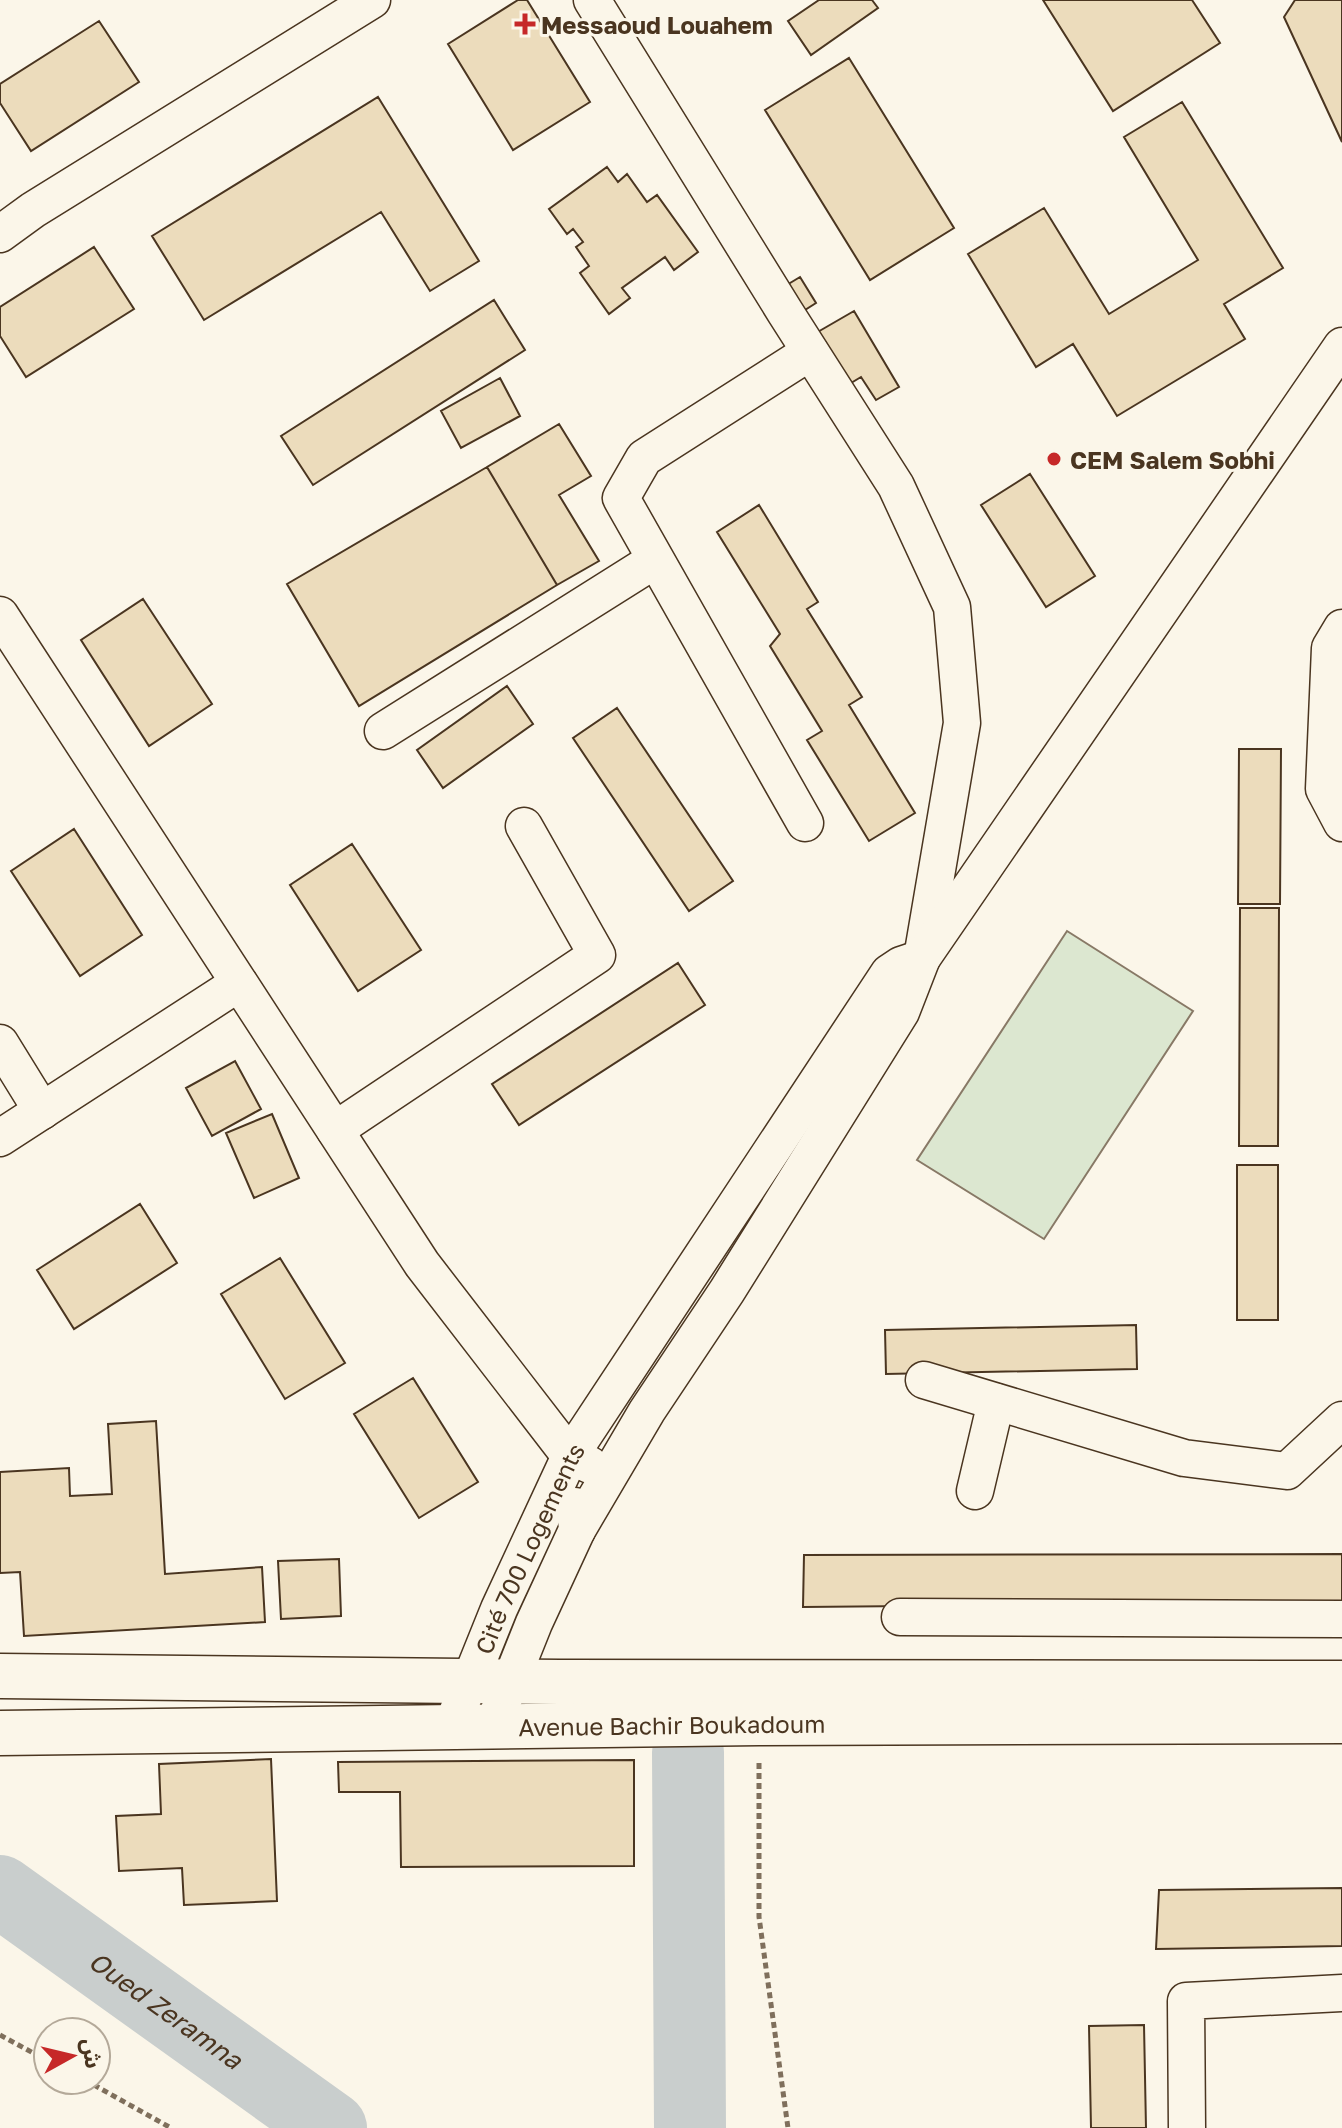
<svg xmlns="http://www.w3.org/2000/svg" width="1342" height="2128" viewBox="0 0 1342 2128" font-family="'Golos Text','Noto Sans Arabic',sans-serif">
<style>
.green{fill:#dce7d0;stroke:#887966;stroke-width:2}
.lines{fill:none;stroke-linecap:round;stroke-linejoin:round}
.river{stroke:#c9cecd;stroke-width:72}
.building{fill:#ecdcbc;stroke:#4a3520;stroke-width:2}
.street-casing{stroke:#4a3520;stroke-width:39}
.primary-casing{stroke:#4a3520;stroke-width:47}
.path{stroke:#7f6f5c;stroke-width:5;stroke-dasharray:6 4;stroke-linecap:butt}
.street{stroke:#fbf6e9;stroke-width:36}
.primary{stroke:#fbf6e9;stroke-width:44}
.poi-dot{fill:#c62828;stroke:#fbf6e9;stroke-width:3}
.labels{text-anchor:middle;dominant-baseline:central;stroke-width:6;stroke-linejoin:round;paint-order:stroke}
.poi-label{font-size:24px;font-weight:bold;fill:#4a3520;stroke:#fbf6e9;text-anchor:start}
.street-label{font-size:24px;fill:#4a3520;stroke:#fbf6e9}
.water-label{font-size:26px;font-style:italic;fill:#4a3520;stroke:#fbf6e9}
</style>
<rect width="100%" height="100%" fill="#fbf6e9"/>
<path class="green" d="M1067,931l126,80 -149,228 -127,-79z"/>
<g class="lines">
<g class="river">
<path d="M688,1752l2,376"/>
<path id="s1" d="M0,1891l331,237"/>
</g>
</g>
<path class="building" d="M518,0h9l63,102 -77,48 -65,-106z
M819,0h53l6,8 -67,47 -23,-34z
M1043,0h149l28,43 -107,68z
M1295,0h47v142l-58,-125z
M99,21l40,61 -108,69 -31,-48v-19z
M849,58l105,170 -84,52 -105,-170z
M378,97l101,164 -49,30 -49,-79 -177,108 -52,-84z
M1182,102l101,166 -59,36 21,35 -128,77 -44,-72 -37,23 -68,-113 76,-46 65,106 89,-54 -74,-123z
M607,167l11,15 9,-8 20,28 10,-7 41,57 -24,18 -9,-13 -43,31 8,10 -21,16 -29,-41 9,-7 -13,-19 7,-5 -10,-13 -6,5 -18,-25z
M94,247l40,62 -108,68 -26,-41v-29z
M800,277l16,26 -38,24 -16,-27z
M494,300l31,50 -212,135 -32,-49z
M854,311l45,76 -23,13 -15,-23 -40,24 -31,-53z
M500,378l20,38 -59,32 -20,-37z
M559,424l32,52 -32,19 40,66 -42,24 -70,-118z
M487,467l70,118 -198,121 -72,-122z
M1030,474l65,102 -49,31 -65,-102z
M759,505l59,97 -11,7 55,88 -13,8 66,108 -46,28 -62,-101 15,-9 -52,-85 10,-12 -63,-102z
M143,599l69,105 -63,42 -68,-106z
M507,686l26,38 -90,64 -26,-38z
M617,708l116,173 -44,30 -116,-173z
M1239,749h42l-1,155h-42z
M74,829l68,106 -62,41 -69,-105z
M352,844l69,106 -63,41 -68,-106z
M1240,908h39l-1,238h-39z
M678,963l27,42 -186,120 -27,-41z
M235,1061l26,48 -49,27 -26,-48z
M272,1114l27,64 -45,20 -28,-65z
M1237,1165h41v155h-41z
M140,1204l37,59 -103,66 -37,-59z
M280,1258l65,105 -60,36 -64,-105z
M1136,1325l1,44 -251,5 -1,-44z
M413,1378l65,104 -59,36 -65,-104z
M156,1421l9,153 97,-7 3,55 -241,14 -4,-64 -20,1v-101l69,-4 1,28 42,-2 -4,-70z
M1342,1554v48l-539,5 1,-52z
M339,1559l2,57 -60,3 -3,-58z
M271,1759l6,142 -93,4 -2,-37 -63,3 -3,-55 45,-2 -2,-50z
M634,1760v106l-233,1 -1,-75h-61l-1,-30z
M1342,1888v58l-186,3 3,-59z
M1144,2025l2,103h-55l-2,-102z"/>
<g class="lines">
<defs>
<g id="street">
<path d="M0,234l33,-24 339,-210"/>
<path d="M0,615l422,649 148,192 20,9"/>
<path d="M1342,628l-12,20 -6,141 18,34"/>
<path d="M383,731l272,-171"/>
<path d="M805,823l-184,-325 23,-40 166,-106"/>
<path d="M0,1043l42,68"/>
<path d="M335,1130l262,-175 -73,-129"/>
<path d="M0,1138l239,-155"/>
<path d="M924,1380l260,78 103,13 55,-51"/>
<path d="M975,1491l21,-89"/>
<path d="M577,1530l70,-119 80,-120 174,-279 21,-54 40,-235 -10,-116 -56,-121 -111,-174 -193,-312"/>
<path d="M900,1617l442,2"/>
<path id="s2" d="M451,1728l48,-119 71,-153 319,-483 12,-8 21,-7 420,-612"/>
<path d="M492,1728l42,-105 43,-93 -2,-24"/>
<path d="M1187,2128l-1,-127 156,-8"/>
</g>
<g id="primary">
<path d="M0,1676l560,6 782,1"/>
<path id="s3" d="M0,1733l759,-10 583,-2"/>
</g>
</defs>
<use href="#street" class="street-casing"/>
<use href="#primary" class="primary-casing"/>
<path class="path" d="M759,1763v154l29,211
M0,2035l48,26
M85,2080l86,48"/>
<use href="#street" class="street"/>
<use href="#primary" class="primary"/>
</g>
<g class="poi-dot">
<path d="M521 12h8v8h8v8h-8v8h-8v-8h-8v-8h8z"/>
<circle cx="1054" cy="459" r="8"/>
</g>
<g class="labels">
<g class="poi-label">
<text x="541" y="24">Messaoud Louahem</text>
<text x="1070" y="459">CEM Salem Sobhi</text>
</g>
<g class="street-label">
<text stroke="none"><textPath href="#s2" startOffset="196">Cité 700 Logements</textPath></text>
<text stroke="none"><textPath href="#s3" startOffset="672">Avenue Bachir Boukadoum</textPath></text>
</g>
<g class="water-label">
<text stroke="none"><textPath href="#s1" startOffset="204">Oued Zeramna</textPath></text>
</g>
</g>
<g transform="translate(72 2056) rotate(82)"><circle r="38" fill="#fbf6e9" stroke="#b4a999" stroke-width="2"/>
<path d="M0-6L14 30L0 20L-14 30Z" fill="#c62828"/>
<text y="-12" font-size="22" font-weight="bold" text-anchor="middle" fill="#4a3520">ش</text>
</g>
</svg>
